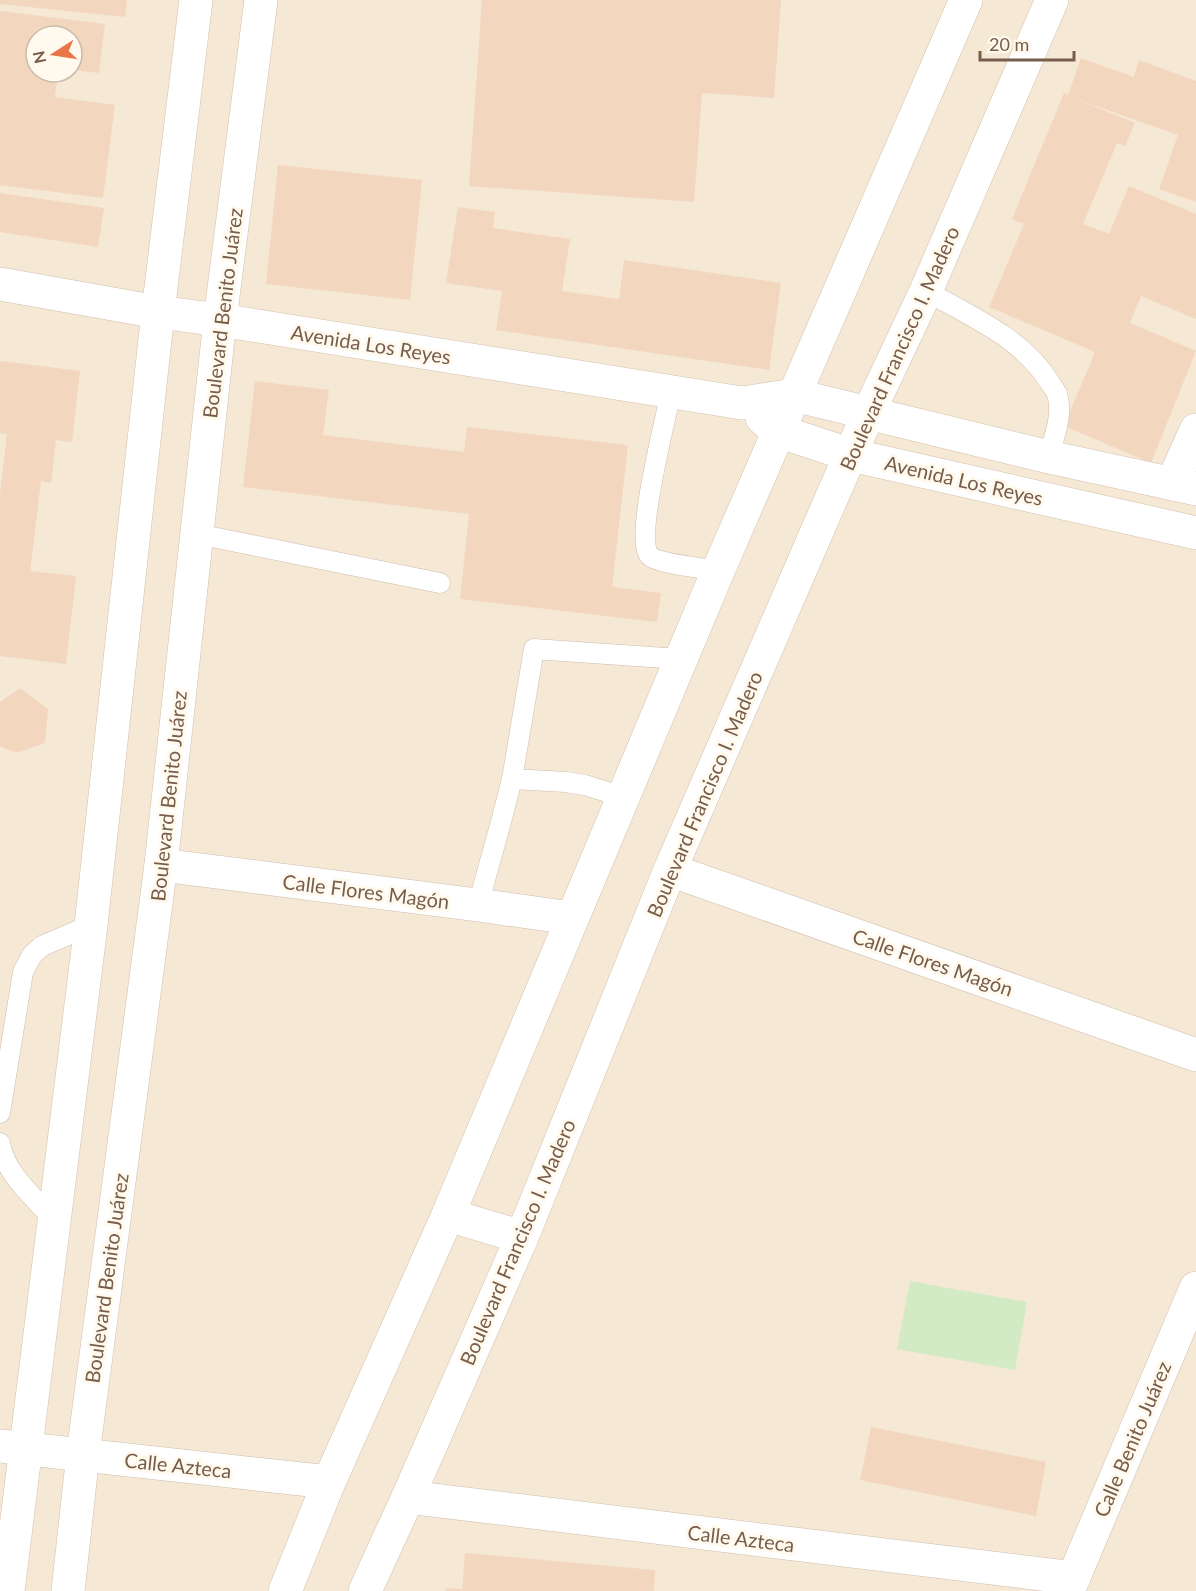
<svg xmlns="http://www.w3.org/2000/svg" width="1196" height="1591" viewBox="0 0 1196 1591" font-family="Lato,sans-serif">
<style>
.residential{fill:#f5e8d5;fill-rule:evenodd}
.green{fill:#d2ebc4}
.building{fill:#f3d6be}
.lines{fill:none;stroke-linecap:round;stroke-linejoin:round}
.service-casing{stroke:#cfbeac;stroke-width:21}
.minor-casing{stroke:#cfbeac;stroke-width:34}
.secondary-casing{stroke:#d4c0ac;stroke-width:34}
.service{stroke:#fff;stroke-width:20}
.minor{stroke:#fff;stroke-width:33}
.secondary{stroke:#fff;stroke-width:33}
.labels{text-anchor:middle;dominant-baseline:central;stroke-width:6;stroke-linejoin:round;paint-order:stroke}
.street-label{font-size:20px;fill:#775d4a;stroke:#fff9ee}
</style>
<rect width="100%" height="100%" fill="#fdf5e7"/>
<path class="residential" d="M0,0h1196v1591h-1196zM36,36h36v36h-36z"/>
<path class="green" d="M910,1281l117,21 -12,68 -118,-21z"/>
<path class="building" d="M0,0h127l-2,17 -125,-13z
M482,0h299l-7,98 -72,-5 -8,109 -225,-16z
M0,11l105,13 -6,49 -27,-3v-34h-36v36h22l-3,25 60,8 -12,93 -103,-13z
M1081,58l53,19 5,-17 57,21v121l-37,-13 19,-54 -102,-36 59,24 -10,23 -8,-3 -34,81 26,10 20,-48 67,28v105l-55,-23 -11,27 66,28 -45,112 -87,-37 31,-74 -106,-45 35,-83 -12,-5 52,-126 4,2z
M278,165l144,15 -12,120 -144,-16z
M0,193l104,15 -6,39 -98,-15z
M458,207l37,5 -2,16 77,11 -8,52 57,8 5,-39 157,23 -12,87 -273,-40 6,-39 -56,-8z
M0,361l80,10 -8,71 -16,-2 -5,43 -10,-2 -11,90 46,5 -10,88 -66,-8v-162l7,-60 -7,-1z
M255,381l74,9 -6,45 141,17 3,-25 161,18 -16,142 49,6 -4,29 -197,-23 9,-85 -226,-27z
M20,688l28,21 -3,34 -29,10 -16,-7v-44z
M871,1427l175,35 -10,54 -176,-36z
M465,1553l190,17 -1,21h-192z
M446,1588l15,1v2h-16z"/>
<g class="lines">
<defs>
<path id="service" d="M926,291c44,25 97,47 124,92 2,3 6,8 7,11 7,20 -4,45 -8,63
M671,392c-5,26 -37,147 -21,164 8,8 55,12 68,15
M197,534l243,49
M512,779l22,-130 146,10
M478,905l23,-83 11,-43 54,3 19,3 38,12
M0,1113l23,-141 9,-17 10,-9 49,-21
M0,1143c5,31 35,55 55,78"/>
<path id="minor" d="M0,284l158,28
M1172,484l24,-54
M161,865l317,40 93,13
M670,870l526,185
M0,1446l329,36
M408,1497l666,81
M1068,1591l128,-303"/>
<path id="secondary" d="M158,312l62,8 522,83 52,-8 255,62 147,32
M762,418l16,13 73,24 345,78
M448,1215l74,22
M8,1591l83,-666 67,-613 38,-312
M68,1591l15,-137 78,-589 59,-545 41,-320
M285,1591l44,-109 119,-267 270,-644 248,-571
M365,1591l43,-94 114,-260 148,-367 198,-456 58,-123 126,-291"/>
</defs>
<use href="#service" class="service-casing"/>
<use href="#minor" class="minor-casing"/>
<use href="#secondary" class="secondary-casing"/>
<use href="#service" class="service"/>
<use href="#minor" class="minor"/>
<use href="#secondary" class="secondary"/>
</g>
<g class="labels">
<g class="street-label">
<text transform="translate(222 313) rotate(-83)">Boulevard Benito Juárez</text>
<text transform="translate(371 344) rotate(9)">Avenida Los Reyes</text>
<text transform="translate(899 348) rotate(-66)">Boulevard Francisco I. Madero</text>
<text transform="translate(964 480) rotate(13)">Avenida Los Reyes</text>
<text transform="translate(704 794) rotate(-67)">Boulevard Francisco I. Madero</text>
<text transform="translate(168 796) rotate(-84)">Boulevard Benito Juárez</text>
<text transform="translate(366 891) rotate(7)">Calle Flores Magón</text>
<text transform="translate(933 962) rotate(19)">Calle Flores Magón</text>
<text transform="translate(517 1242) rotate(-67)">Boulevard Francisco I. Madero</text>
<text transform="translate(106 1278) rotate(-82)">Boulevard Benito Juárez</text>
<text transform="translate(1132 1439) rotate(-67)">Calle Benito Juárez</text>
<text transform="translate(178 1465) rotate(6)">Calle Azteca</text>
<text transform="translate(741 1538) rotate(7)">Calle Azteca</text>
</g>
</g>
<g transform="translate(54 54) rotate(258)"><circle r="28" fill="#fff9ee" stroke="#c9bbac" stroke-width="1.5"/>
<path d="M0-4.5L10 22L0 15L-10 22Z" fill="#e97649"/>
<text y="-9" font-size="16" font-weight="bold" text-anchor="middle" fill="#775d4a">N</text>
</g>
<path d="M980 51v9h94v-9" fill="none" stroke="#775d4a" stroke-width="3"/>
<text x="989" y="51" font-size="18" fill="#775d4a" stroke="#fff9ee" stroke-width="4.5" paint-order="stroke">20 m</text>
</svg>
